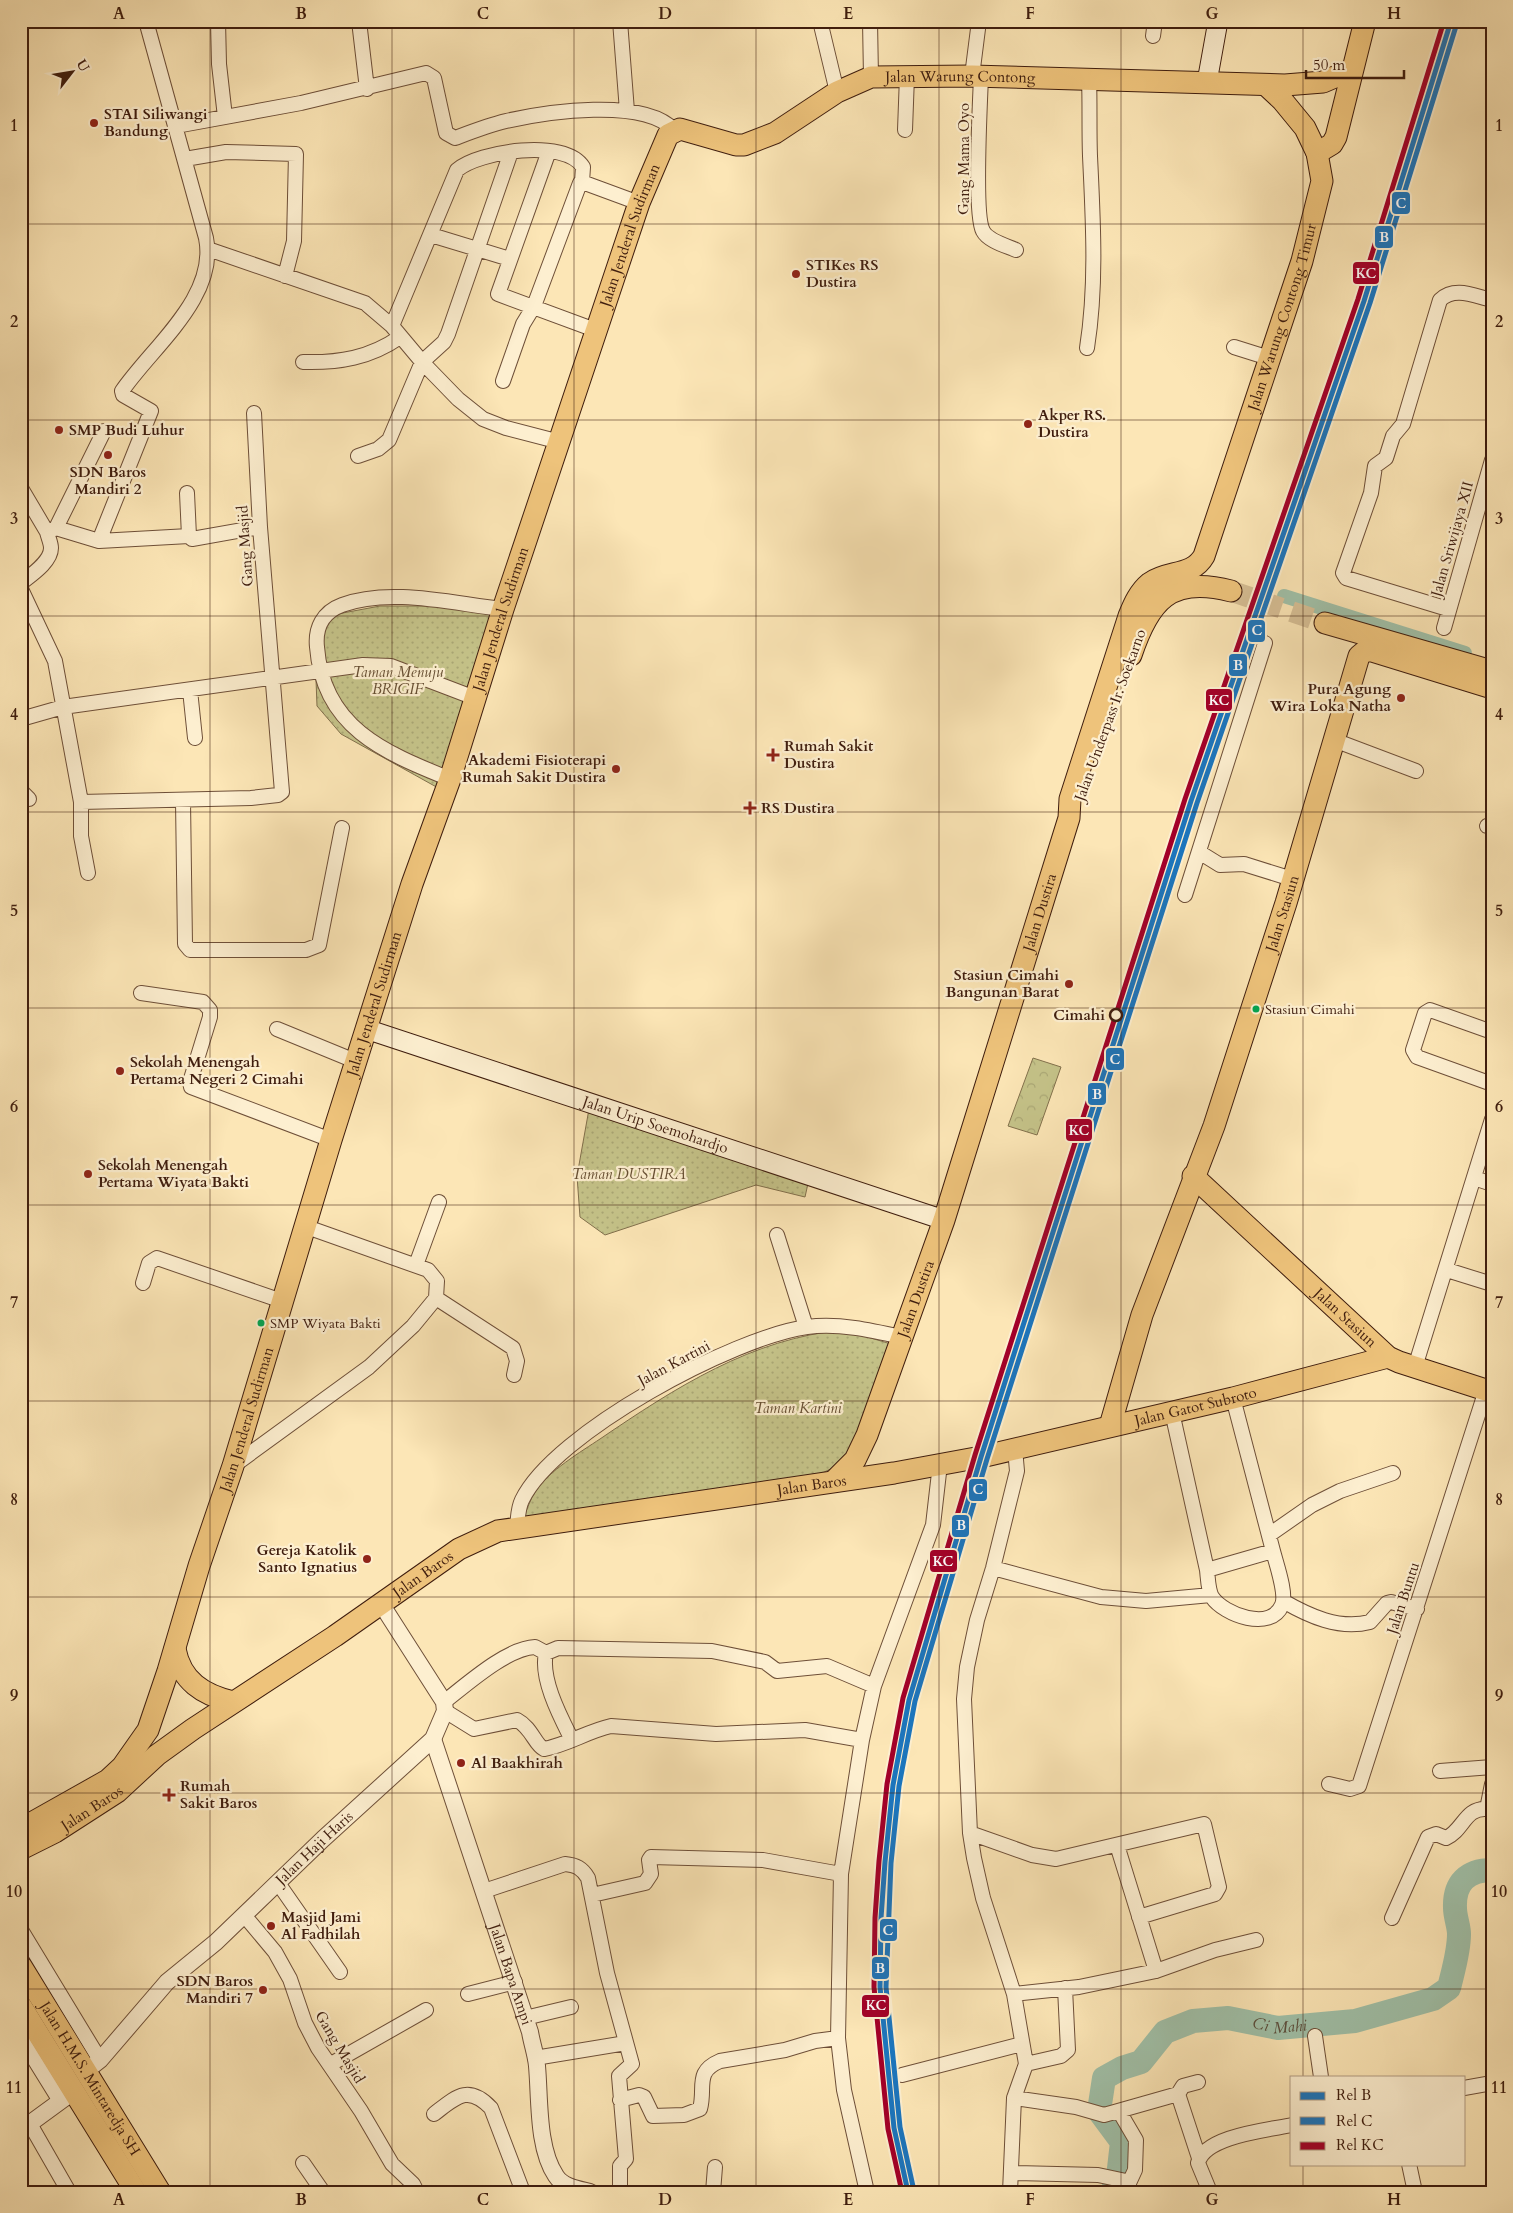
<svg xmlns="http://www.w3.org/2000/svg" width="1513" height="2213" viewBox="0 0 1513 2213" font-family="Cardo,serif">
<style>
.forest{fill:url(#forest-crowns);stroke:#82704c}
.park{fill:url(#park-dots);stroke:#82704c}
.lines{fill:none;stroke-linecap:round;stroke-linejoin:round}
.canal{stroke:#a0c0a8;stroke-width:14}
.river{stroke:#a0c0a8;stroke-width:24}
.primary-tunnel{stroke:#d6be94;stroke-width:21;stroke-dasharray:21 11;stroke-linecap:butt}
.minor-casing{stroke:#6e4f38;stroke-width:16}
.tertiary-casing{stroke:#6e4f38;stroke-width:18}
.secondary-casing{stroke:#3f1d0e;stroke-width:21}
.primary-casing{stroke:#3f1d0e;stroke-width:23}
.minor{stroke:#fdefd0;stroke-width:14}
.tertiary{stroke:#fdefd0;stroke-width:16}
.secondary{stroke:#fdefd0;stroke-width:19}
.primary{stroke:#eec37b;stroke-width:21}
.rail-1-casing{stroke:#fdefd0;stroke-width:9}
.rail-2-casing{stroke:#fdefd0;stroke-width:9}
.rail-3-casing{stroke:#fdefd0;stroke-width:9}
.rail-1{stroke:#1c75bc;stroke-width:5}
.rail-2{stroke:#1c75bc;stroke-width:5}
.rail-3{stroke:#a30028;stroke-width:5}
.grid{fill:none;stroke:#3f1d0e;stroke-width:1;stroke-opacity:0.55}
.poi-dot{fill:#8f2418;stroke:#fdefd0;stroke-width:2}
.bus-dot{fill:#00a651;stroke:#fdefd0;stroke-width:2}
.stop-dot{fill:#fdefd0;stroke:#3f1d0e;stroke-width:2.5}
.labels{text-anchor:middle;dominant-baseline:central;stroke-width:4.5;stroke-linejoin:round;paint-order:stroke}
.bus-label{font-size:14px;fill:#3f1d0e;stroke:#fdefd0;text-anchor:start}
.street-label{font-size:15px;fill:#3f1d0e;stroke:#fdefd0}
.poi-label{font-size:15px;font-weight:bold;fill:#3f1d0e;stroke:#fdefd0;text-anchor:start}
.park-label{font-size:15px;font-style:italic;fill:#674f33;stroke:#fdefd0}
.stop-label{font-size:15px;font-weight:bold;fill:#3f1d0e;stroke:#fdefd0;text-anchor:end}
.water-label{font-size:16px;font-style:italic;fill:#5c4e3c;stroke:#fdefd0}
.line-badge{stroke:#fdefd0;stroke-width:2}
.badge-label{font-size:14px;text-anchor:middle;font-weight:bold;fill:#fff}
.neatline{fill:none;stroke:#3f1d0e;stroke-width:2}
.grid-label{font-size:16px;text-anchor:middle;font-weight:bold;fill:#3f1d0e}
</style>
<defs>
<pattern id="forest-crowns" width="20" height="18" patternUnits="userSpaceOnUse" patternTransform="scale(1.25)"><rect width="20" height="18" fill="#c5c389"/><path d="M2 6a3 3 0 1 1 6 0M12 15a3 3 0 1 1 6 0" fill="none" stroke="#aaa775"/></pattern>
<pattern id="park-dots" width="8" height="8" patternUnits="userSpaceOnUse" patternTransform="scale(1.25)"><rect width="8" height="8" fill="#c5c389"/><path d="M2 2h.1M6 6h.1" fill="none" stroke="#aaa775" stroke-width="1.8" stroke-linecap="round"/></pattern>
</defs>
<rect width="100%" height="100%" fill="#fce6b6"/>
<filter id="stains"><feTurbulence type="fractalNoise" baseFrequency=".004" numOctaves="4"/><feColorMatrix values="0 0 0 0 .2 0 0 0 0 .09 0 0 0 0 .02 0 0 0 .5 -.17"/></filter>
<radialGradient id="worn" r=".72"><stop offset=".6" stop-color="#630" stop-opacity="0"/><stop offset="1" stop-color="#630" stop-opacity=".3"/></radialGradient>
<path class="forest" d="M1033,1058l28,9 -24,68 -29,-9z"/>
<path class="park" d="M380,606h59l59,10 -58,173 -99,-55 -24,-28 -3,-78 18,-13z
M589,1109l220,70 -4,18 -49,-12 -151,50 -25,-18 -3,-41z
M844,1330l47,14 -43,117 -26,12 -299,46c4,-9 7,-20 13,-28 11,-19 46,-40 64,-52 75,-51 152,-101 244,-109z"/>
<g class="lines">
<path class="canal" d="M1284,596l181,57"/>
<path class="river" id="s1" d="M1112,2192l6,-15 4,-35 -23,-31 5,-33 18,-10 19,-6 24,-30 28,-11 35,-3 50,10 77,-7 78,-22 16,-11c4,-17 10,-36 10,-54 0,-8 -4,-17 -4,-26 -1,-25 12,-38 37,-38"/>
<path class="primary-tunnel" d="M1231,591l94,32"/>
<defs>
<path id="minor" d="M218,21l1,43 6,53
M359,21l8,68
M620,21l7,90
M820,21l17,71
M870,21l1,56
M1153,36l2,-15
M972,76l7,-55
M981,77c-1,25 -7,138 2,154 5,10 24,15 33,19
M176,126l125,-23 125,-30 8,5 12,55 9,5c16,-6 34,-13 51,-17 40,-9 137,-24 168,9
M905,130l2,-54
M549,151l-51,143 100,37
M185,159l41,-7 70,2 -2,87 -9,35
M582,182l57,21
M431,235l79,24
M208,249l157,54 27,23 31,37 35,36 25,20 23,9 54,14
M392,326l65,-156c22,-19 108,-32 126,-3l-1,15 -2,1 -46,123 -11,18 -20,57
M1234,347l35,11
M1087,348c10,-64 6,-128 3,-192 -1,-26 0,-52 -1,-77
M303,362c36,1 67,-4 97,-25
M358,456l20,-7 11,-9 33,-78 22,-20 4,-8 63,-182
M21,488l26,44
M187,493l2,43 3,3 68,-12
M56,528l48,-97
M99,541l90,-5
M21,583c10,-8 30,-21 30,-35 0,-5 -3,-11 -4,-16l9,-4 43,13 52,-130 -28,-16 -1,-4c30,-44 96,-94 84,-153l-60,-217
M21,589l34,72 26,141v34l7,37
M1448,609l-102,-31 -3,-5 28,-80 4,-27 11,-8 7,-22 10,-12 37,-124c15,-14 34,-4 52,0
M1444,628l48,-168
M190,690l5,48
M21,719l42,-12 300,-42 28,1 84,32
M1334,740l82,31
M450,779c-67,-27 -127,-52 -133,-132 -2,-19 6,-35 25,-42 48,-18 112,-1 161,4
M21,791l8,8
M183,801l2,143 5,6h116l13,-5 23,-117
M81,802l170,-4 27,-3 4,-3 -22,-265 -6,-114
M1487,826l5,1
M1199,852l21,13 24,-1 48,15
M1185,895l80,-252
M141,993l62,9 7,8v7l-20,65 1,5 140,53
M277,1029l78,32
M1492,1032l-62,-22 -5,3 -12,37 4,7 75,27
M1474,1178l18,6
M777,1235l29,92
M416,1265l23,-63
M1447,1270l45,14
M143,1283l6,-20 8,-5 125,43
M436,1298l77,50 4,13 -3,14
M1415,1367l77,-248
M1233,1398l40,153 -66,19c1,8 1,20 5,27 12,18 59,35 70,8 5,-11 -6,-42 -9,-54
M1172,1412l35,158
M233,1466l136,-99 44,-41 23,-28 1,-17 -9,-11 -124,-44
M517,1526c1,-8 1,-18 5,-26 32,-67 212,-163 285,-173 32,-4 63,3 94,10
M1269,1535l43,-30 28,-14 53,-18
M993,1568l108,29 45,4 65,-6
M1283,1601c26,15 56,29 87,21l17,-19 4,-1 26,7
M444,1702c22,-17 63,-54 91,-55l11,6
M445,1711l29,18 43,-9c15,8 18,25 27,29 23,-4 44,-18 67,-23l105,8 89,-4 57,10
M572,1740c-11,-22 -32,-61 -26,-87l12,-5 154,3 53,11 12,9 50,-5 47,20
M1440,1771l52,-4
M1329,1784l21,5 9,-3 127,-396
M970,1833l62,22 24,4 148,-35 15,63 -4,7 -76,23
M1117,1845l39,126
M278,1883l62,89
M484,1891l81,-27c11,1 17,4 23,14l19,95 25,91 -13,12 7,83 -6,7v26
M592,1895l53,-12 6,-9 -2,-14 2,-3 112,3 78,14
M244,1915l31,37 15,27 15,44 13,25 43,63 31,53 21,20 4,8
M1392,1918l36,-81 8,-3 10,4c17,-7 19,-31 41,-29l5,-25
M21,1930l79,130
M468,1994l47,-12
M1014,1994l65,-7 77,-16 59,-21 41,-10
M525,2018l46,-11
M1315,2036l6,41
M21,2038l39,63
M535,2058l91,-15
M331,2064l95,-54
M1026,2064l35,-8 7,-6 -3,-62
M902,2075l120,-31
M1464,2088l28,-5
M1178,2094l21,64
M1014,2098l62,9 28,8 74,-21 5,-8 15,-4
M620,2100l19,-5 5,2 9,19 31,-1 16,-6c6,-22 -6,-37 20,-48l65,-11 30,-9 23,-3
M1119,2111l17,29 -1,30 -6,13
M434,2114c22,-17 34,-30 57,-6l32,84
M30,2124l39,68
M303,2163l20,29
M1409,2164l6,28
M1013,2173l85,2 28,6
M713,2192l2,-25
M867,2192l-23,-102 -6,-52 3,-164 21,-134 12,-54 59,-161 7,-61
M1010,2192l4,-94 12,-34 -12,-70 -31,-96 -9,-40 -4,-25 -6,-134 3,-32 10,-47 16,-52 24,-97 -2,-22
M1210,2192l-12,-29c6,-27 70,-33 94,-38"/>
<g id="tertiary">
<path id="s2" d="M433,1739l97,293c2,12 6,23 7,34 3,33 0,82 19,110 7,11 22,13 34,16"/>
<path id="s3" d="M86,2071l14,-11 67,-78 49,-40 107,-103 110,-100 12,-28 -1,-9 -64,-100"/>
<path d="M21,2130l52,-38"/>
</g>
<g id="secondary">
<path d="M1207,82l11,-61"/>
<path id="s4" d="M366,1029l578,191"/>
</g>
<g id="primary">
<path d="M1317,153l15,-9 4,-7 29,-116"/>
<path d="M1325,623l167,48"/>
<path d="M1131,655c18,-54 39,-80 100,-64"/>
<path id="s5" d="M1193,1176l195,181 11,5 93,30"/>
<path id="s6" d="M1110,1426l32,-111 72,-189 38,-118 34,-105 73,-247 6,-5h7l120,37"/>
<path id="s7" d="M834,1481l21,-21 12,-25 77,-215 125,-402 1,-19 59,-183c5,-12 10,-24 21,-33 18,-13 42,-6 54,-27l98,-295 20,-80 -5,-28 -12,-25 -23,-28 -16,-15"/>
<path d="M175,1649c6,32 28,46 58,53"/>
<path id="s8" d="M21,1829l87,-49 14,-13 26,-37 20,-59 31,-105 34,-100 98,-326 81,-256 38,-105 53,-170 136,-406 29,-68 12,-6 56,16h8l31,-12 62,-41 34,-15 101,-1 313,9 38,-3 28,-12"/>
<path id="s9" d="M21,1849l34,-17 62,-40 40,-37 36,-26 142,-93 124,-87 39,-18 396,-58 87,-16 252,-59 155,-41"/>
<path id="s10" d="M21,1966l139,226"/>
<path d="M21,2006l115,186"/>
</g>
</defs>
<use href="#minor" class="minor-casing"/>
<use href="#tertiary" class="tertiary-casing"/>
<use href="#secondary" class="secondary-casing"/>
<use href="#primary" class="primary-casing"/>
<use href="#minor" class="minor"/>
<use href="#tertiary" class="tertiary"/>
<use href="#secondary" class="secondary"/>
<use href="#primary" class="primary"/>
<defs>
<path id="rail-1" d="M908,2192l-14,-64 -14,-141 1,-69 4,-56 8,-77 16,-85 72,-243 210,-656 173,-500 87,-280"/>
<path id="rail-2" d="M914,2191l-14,-64 -14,-140 5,-124 8,-77 16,-85 72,-242 210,-656 173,-500 87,-280"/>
<path id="rail-3" d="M902,2192l-14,-63 -14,-142 1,-69 4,-57 8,-77 16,-86 72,-243 210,-656 173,-500 86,-278"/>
</defs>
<use href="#rail-1" class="rail-1-casing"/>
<use href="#rail-2" class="rail-2-casing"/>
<use href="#rail-3" class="rail-3-casing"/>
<use href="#rail-1" class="rail-1"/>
<use href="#rail-2" class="rail-2"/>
<use href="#rail-3" class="rail-3"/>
</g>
<path class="grid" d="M210,21v2171M392,21v2171M574,21v2171M756,21v2171M939,21v2171M1121,21v2171M1303,21v2056M21,224h1471M21,420h1471M21,616h1471M21,812h1471M21,1008h1471M21,1205h1471M21,1401h1471M21,1597h1471M21,1793h1471M21,1989h1471M1303,2164v28"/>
<g class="poi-dot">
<circle cx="94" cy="123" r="5"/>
<circle cx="796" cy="274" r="5"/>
<circle cx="1028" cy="424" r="5"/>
<circle cx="59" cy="430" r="5"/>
<circle cx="108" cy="455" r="5"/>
<circle cx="1401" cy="698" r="5"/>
<path d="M770.5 747.5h5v5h5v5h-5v5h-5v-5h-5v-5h5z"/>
<circle cx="616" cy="769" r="5"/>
<path d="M747.5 800.5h5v5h5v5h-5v5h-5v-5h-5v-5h5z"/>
<circle cx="1069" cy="984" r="5"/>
<circle cx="120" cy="1071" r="5"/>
<circle cx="88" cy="1174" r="5"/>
<circle cx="367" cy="1559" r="5"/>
<circle cx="461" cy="1763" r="5"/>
<path d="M166.5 1787.5h5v5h5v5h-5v5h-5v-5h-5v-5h5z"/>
<circle cx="271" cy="1926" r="5"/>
<circle cx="263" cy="1990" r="5"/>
</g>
<g class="bus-dot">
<circle cx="1256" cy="1009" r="4.5"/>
<circle cx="261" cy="1323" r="4.5"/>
</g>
<circle class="stop-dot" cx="1116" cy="1015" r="6"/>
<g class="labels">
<g class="bus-label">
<text x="1265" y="1009">Stasiun Cimahi</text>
<text x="270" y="1323">SMP Wiyata Bakti</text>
</g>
<g class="street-label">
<text stroke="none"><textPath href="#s8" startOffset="2156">Jalan Warung Contong</textPath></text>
<text transform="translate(964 159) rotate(-90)">Gang Mama Oyo</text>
<text stroke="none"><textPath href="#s8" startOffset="1735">Jalan Jenderal Sudirman</textPath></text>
<text stroke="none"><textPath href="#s7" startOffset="1271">Jalan Warung Contong Timur</textPath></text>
<text transform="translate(1452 539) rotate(-74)">Jalan Sriwijaya XII</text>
<text transform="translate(245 546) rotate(-94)">Gang Masjid</text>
<text stroke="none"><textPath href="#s8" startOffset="1330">Jalan Jenderal Sudirman</textPath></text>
<text transform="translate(1110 715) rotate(-70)">Jalan Underpass Ir. Soekarno</text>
<text stroke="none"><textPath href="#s7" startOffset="608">Jalan Dustira</textPath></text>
<text stroke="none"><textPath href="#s6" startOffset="541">Jalan Stasiun</textPath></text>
<text stroke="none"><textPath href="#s8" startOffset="925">Jalan Jenderal Sudirman</textPath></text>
<text stroke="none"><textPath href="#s4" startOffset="305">Jalan Urip Soemohardjo</textPath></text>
<text stroke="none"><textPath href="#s7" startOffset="202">Jalan Dustira</textPath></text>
<text stroke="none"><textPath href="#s5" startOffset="208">Jalan Stasiun</textPath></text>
<text transform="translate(674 1363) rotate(-28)">Jalan Kartini</text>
<text stroke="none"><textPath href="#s9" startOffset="1284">Jalan Gatot Subroto</textPath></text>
<text stroke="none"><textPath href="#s8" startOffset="490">Jalan Jenderal Sudirman</textPath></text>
<text stroke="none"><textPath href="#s9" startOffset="892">Jalan Baros</textPath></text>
<text stroke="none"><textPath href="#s9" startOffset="488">Jalan Baros</textPath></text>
<text transform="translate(1403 1598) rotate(-72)">Jalan Buntu</text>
<text stroke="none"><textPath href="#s9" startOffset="82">Jalan Baros</textPath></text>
<text stroke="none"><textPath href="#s3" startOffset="320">Jalan Haji Haris</textPath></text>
<text stroke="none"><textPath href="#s2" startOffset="248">Jalan Bapa Ampi</textPath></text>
<text transform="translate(340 2047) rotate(59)">Gang Masjid</text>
<text stroke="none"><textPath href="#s10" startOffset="132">Jalan H.M.S. Mintaredja SH</textPath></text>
</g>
<g class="poi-label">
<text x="104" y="114">STAI Siliwangi<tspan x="104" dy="17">Bandung</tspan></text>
<text x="806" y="265">STIKes RS<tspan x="806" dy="17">Dustira</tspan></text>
<text x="1038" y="415">Akper RS.<tspan x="1038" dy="17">Dustira</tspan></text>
<text x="69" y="430">SMP Budi Luhur</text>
<text x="108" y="472" text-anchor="middle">SDN Baros<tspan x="108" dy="17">Mandiri 2</tspan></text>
<text x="1391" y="689" text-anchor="end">Pura Agung<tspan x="1391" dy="17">Wira Loka Natha</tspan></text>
<text x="784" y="746">Rumah Sakit<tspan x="784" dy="17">Dustira</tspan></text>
<text x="606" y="760" text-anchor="end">Akademi Fisioterapi<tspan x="606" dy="17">Rumah Sakit Dustira</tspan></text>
<text x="761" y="808">RS Dustira</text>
<text x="1059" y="975" text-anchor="end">Stasiun Cimahi<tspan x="1059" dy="17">Bangunan Barat</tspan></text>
<text x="130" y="1062">Sekolah Menengah<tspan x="130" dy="17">Pertama Negeri 2 Cimahi</tspan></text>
<text x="98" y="1165">Sekolah Menengah<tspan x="98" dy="17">Pertama Wiyata Bakti</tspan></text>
<text x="357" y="1550" text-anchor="end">Gereja Katolik<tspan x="357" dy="17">Santo Ignatius</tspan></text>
<text x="471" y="1763">Al Baakhirah</text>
<text x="180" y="1786">Rumah<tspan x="180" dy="17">Sakit Baros</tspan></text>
<text x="281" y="1917">Masjid Jami<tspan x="281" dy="17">Al Fadhilah</tspan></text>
<text x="253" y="1981" text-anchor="end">SDN Baros<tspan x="253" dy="17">Mandiri 7</tspan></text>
</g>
<g class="park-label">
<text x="398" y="672">Taman Menuju<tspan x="398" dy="17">BRIGIF</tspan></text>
<text x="629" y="1174">Taman DUSTIRA</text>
<text x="798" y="1408">Taman Kartini</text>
</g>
<g class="stop-label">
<text x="1105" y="1015">Cimahi</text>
</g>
<g class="water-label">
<text stroke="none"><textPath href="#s1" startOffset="320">Ci Mahi</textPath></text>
</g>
</g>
<g class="line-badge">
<rect x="1391" y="191" width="20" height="24" rx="5" fill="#1c75bc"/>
<rect x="1374" y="225" width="20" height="24" rx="5" fill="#1c75bc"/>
<rect x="1352" y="261" width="28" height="24" rx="5" fill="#a30028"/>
<rect x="1247" y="619" width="19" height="24" rx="5" fill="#1c75bc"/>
<rect x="1228" y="653" width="20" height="24" rx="5" fill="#1c75bc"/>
<rect x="1205" y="688" width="28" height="24" rx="5" fill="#a30028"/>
<rect x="1105" y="1047" width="20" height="24" rx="5" fill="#1c75bc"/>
<rect x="1087" y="1082" width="20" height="24" rx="5" fill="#1c75bc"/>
<rect x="1065" y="1118" width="28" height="24" rx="5" fill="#a30028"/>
<rect x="968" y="1478" width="20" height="24" rx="5" fill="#1c75bc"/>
<rect x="951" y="1514" width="19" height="24" rx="5" fill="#1c75bc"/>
<rect x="929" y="1549" width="29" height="24" rx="5" fill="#a30028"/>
<rect x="879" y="1918" width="19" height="24" rx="5" fill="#1c75bc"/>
<rect x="871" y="1956" width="19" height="24" rx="5" fill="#1c75bc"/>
<rect x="861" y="1994" width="29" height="24" rx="5" fill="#a30028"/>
</g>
<g class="badge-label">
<text x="1401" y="208">C</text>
<text x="1384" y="242">B</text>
<text x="1366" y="278">KC</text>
<text x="1257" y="635">C</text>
<text x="1238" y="670">B</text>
<text x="1219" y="705">KC</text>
<text x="1115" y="1064">C</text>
<text x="1097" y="1099">B</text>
<text x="1079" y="1135">KC</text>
<text x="978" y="1494">C</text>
<text x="961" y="1530">B</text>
<text x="943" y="1566">KC</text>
<text x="888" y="1935">C</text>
<text x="880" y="1973">B</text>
<text x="876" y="2010">KC</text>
</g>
<rect width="1513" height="2213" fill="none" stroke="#fce6b6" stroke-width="55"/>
<rect x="1290" y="2076" width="175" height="90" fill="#fdefd0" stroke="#b19b82"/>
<rect x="1300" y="2092" width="25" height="8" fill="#1c75bc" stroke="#b19b82"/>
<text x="1336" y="2100" font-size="15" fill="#3f1d0e">Rel B</text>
<rect x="1300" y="2117" width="25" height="8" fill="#1c75bc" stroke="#b19b82"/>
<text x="1336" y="2126" font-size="15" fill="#3f1d0e">Rel C</text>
<rect x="1300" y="2142" width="25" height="8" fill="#a30028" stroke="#b19b82"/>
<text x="1336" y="2150" font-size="15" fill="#3f1d0e">Rel KC</text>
<g transform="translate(72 72) rotate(59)" stroke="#fdefd0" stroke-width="4" paint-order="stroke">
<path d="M0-4L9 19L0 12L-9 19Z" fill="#3f1d0e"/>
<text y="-8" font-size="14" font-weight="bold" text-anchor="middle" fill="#3f1d0e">U</text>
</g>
<path d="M1306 70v8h98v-8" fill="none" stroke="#3f1d0e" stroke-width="2.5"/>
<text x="1313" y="70" font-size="15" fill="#3f1d0e" stroke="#fdefd0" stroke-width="4" paint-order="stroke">50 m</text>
<rect x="28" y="28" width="1458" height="2158" class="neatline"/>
<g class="grid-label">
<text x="119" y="19">A</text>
<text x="301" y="19">B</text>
<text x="483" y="19">C</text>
<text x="665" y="19">D</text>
<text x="848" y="19">E</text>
<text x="1030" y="19">F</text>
<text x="1212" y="19">G</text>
<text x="1394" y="19">H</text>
<text x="14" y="131">1</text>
<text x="1499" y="131">1</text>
<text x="14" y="327">2</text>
<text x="1499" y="327">2</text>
<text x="14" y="524">3</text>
<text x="1499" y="524">3</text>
<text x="14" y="720">4</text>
<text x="1499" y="720">4</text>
<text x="14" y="916">5</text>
<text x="1499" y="916">5</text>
<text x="14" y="1112">6</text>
<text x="1499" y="1112">6</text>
<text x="14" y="1308">7</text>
<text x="1499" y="1308">7</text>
<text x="14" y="1505">8</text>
<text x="1499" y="1505">8</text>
<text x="14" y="1701">9</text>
<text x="1499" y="1701">9</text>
<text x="14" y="1897">10</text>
<text x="1499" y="1897">10</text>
<text x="14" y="2093">11</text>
<text x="1499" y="2093">11</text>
<text x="119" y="2205">A</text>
<text x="301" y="2205">B</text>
<text x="483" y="2205">C</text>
<text x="665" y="2205">D</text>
<text x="848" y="2205">E</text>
<text x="1030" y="2205">F</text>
<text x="1212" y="2205">G</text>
<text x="1394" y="2205">H</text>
</g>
<rect width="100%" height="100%" filter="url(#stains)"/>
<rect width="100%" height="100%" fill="url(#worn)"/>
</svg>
